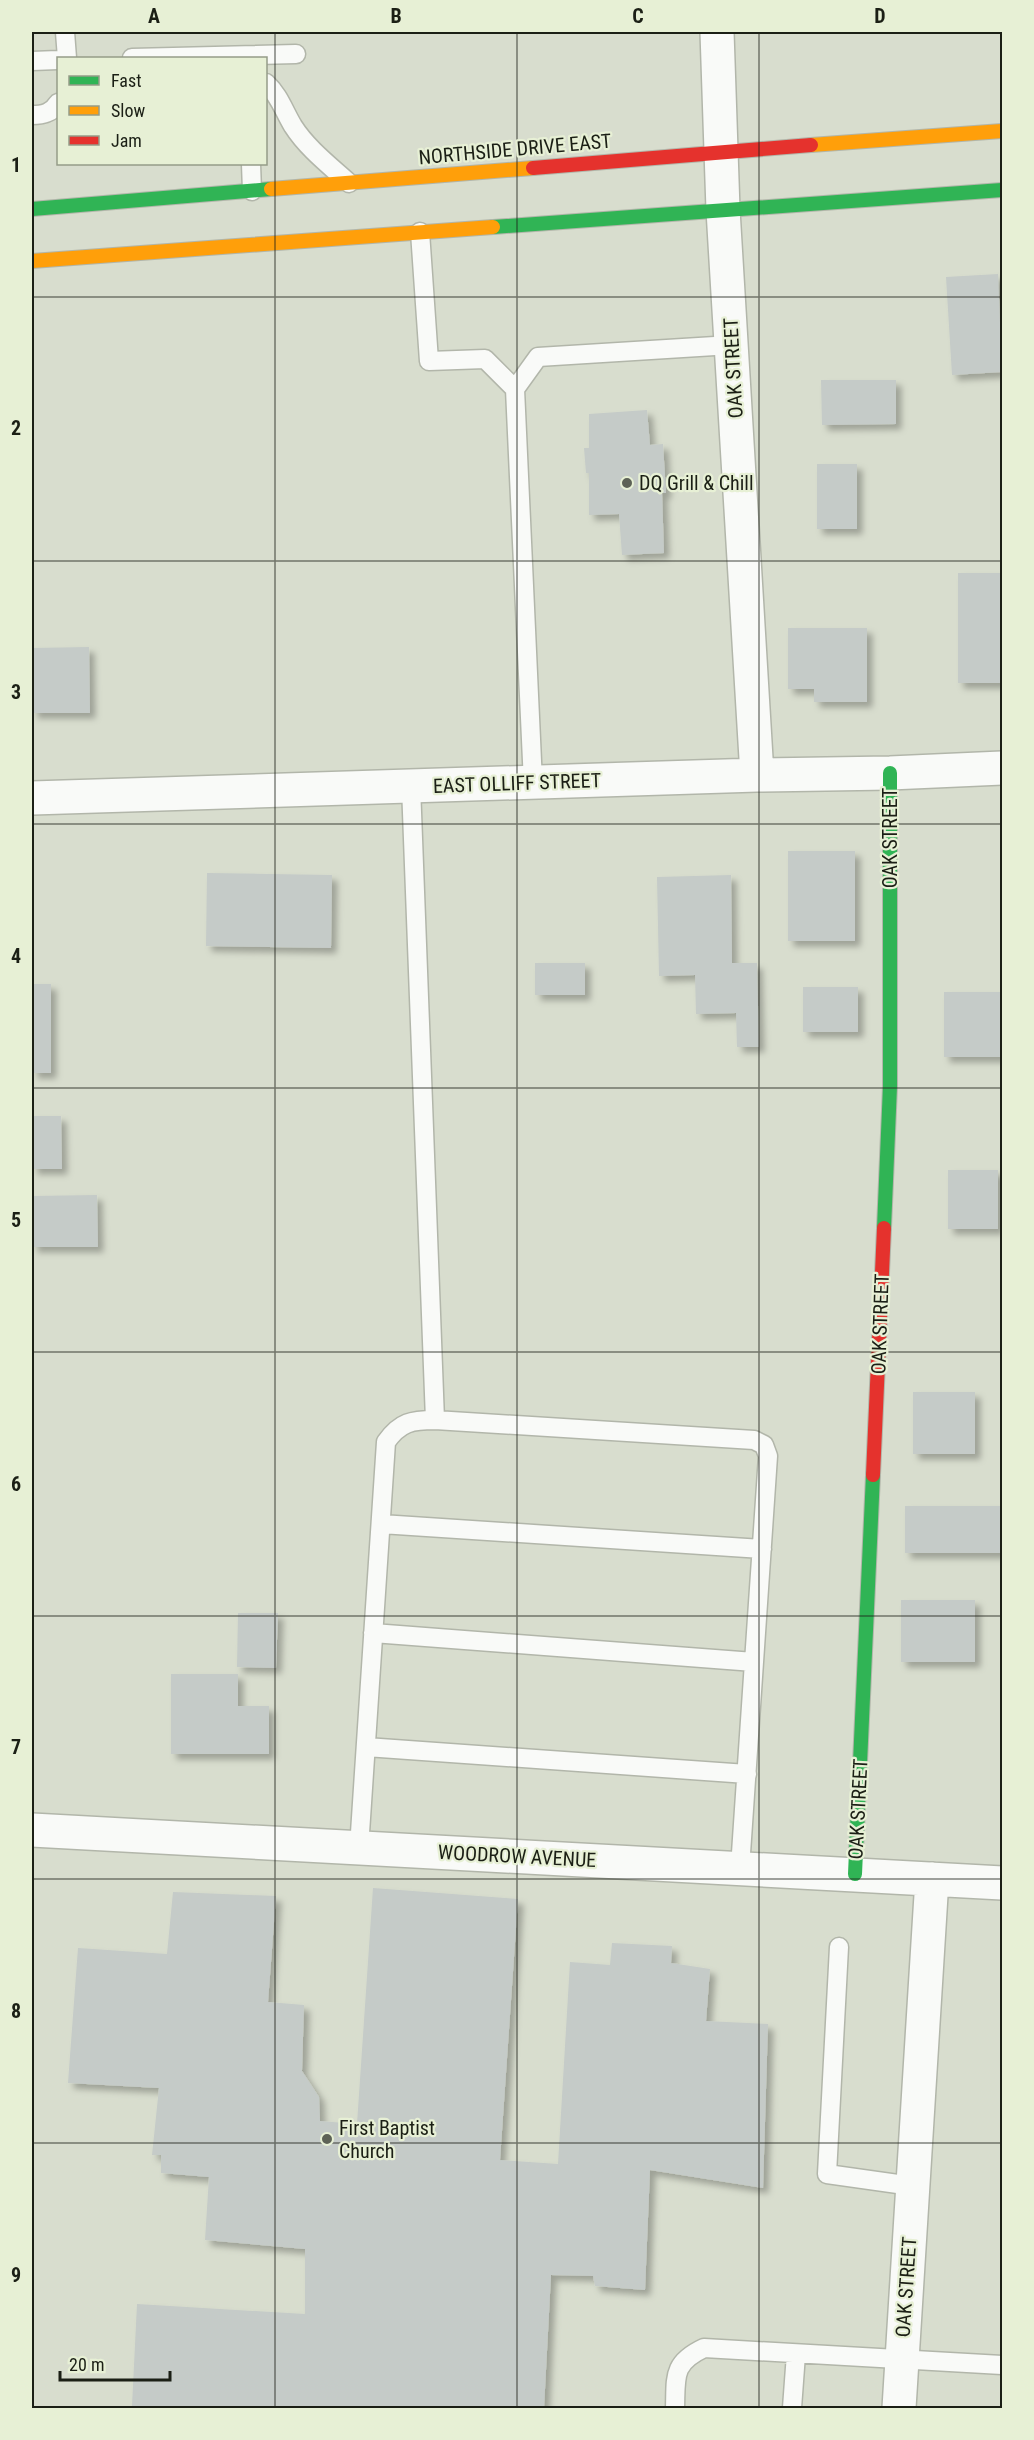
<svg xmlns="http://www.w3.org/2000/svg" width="1034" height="2440" viewBox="0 0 1034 2440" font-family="'Roboto Condensed',sans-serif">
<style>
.building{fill:#c5cbc8;filter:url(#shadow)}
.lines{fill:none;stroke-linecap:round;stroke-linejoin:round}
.lane-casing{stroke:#b2b6aa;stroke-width:21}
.street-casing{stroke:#b2b6aa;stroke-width:36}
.fast-casing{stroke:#b2b6aa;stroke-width:16}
.slow-casing{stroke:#b2b6aa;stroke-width:16}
.jam-casing{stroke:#b2b6aa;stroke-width:16}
.lane{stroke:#f9faf8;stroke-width:18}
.street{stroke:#f9faf8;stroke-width:33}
.fast{stroke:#30b455;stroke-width:14}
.slow{stroke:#ff9f0a;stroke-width:14}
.jam{stroke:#e5322d;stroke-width:14}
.grid{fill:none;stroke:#1b1f15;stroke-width:1.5;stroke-opacity:0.55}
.poi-dot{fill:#5d6256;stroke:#e7f0d5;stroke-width:2}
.labels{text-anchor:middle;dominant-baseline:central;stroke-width:4.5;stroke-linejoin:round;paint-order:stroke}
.street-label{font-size:20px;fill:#1b1f15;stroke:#e7f0d5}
.poi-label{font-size:20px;fill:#1b1f15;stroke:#e7f0d5;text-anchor:start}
.neatline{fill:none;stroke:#1b1f15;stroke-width:2}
.grid-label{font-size:20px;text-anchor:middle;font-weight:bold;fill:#1b1f15}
</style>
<defs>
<filter id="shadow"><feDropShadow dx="5.5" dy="5.5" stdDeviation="3" flood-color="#0004"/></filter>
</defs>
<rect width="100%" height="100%" fill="#d8ddce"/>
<path class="building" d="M998,274l4,98 -50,3 -6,-98z
M821,380h75v44l-74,1z
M647,410l3,35 13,-1 3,49h-4l2,60 -42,2 -3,-41 -30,1v-42h-3l-2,-25h5v-34z
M817,464h40v65h-40z
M958,573h44v110h-44z
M788,628h79v74h-53v-13h-26z
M89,647l1,66h-58v-65z
M788,851h67v90h-67z
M207,873l125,2 -1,73 -125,-2z
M731,875l1,88h25l2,84h-22l-1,-34 -40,1 -1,-39 -36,1 -2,-99z
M535,963h50v32h-50z
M32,984h19v89h-19z
M803,987h55v45h-55z
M944,992h58v65h-58z
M32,1116h29l1,53h-30z
M948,1170h50v59h-50z
M97,1195l1,52h-66v-51z
M913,1392h62v62h-62z
M905,1506h97v47h-97z
M901,1600h74v62h-74z
M238,1613h40l-2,55 -39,-1z
M171,1674h67v32h31v48h-98z
M373,1888l145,11 -18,261 58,4 12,-202 40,3 2,-22 60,3 -1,17 39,6 -4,52 62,3 -5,164 -113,-18 -5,120 -50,-4 -2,-10 -42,-1 -7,133h-373l-39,-2 5,-102 168,10v-65l-100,-9 4,-63 -48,-4v-18h-9l7,-67 -91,-5 10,-135 89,6 6,-62 103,4 -8,106 36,3 -2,66 17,26 1,24 37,3z"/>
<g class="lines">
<defs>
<path id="lane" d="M65,32l2,26
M256,55l40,-1
M132,58l124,-3v3
M32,61l26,-1
M266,83c13,12 18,28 27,43 14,22 36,39 56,57
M32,115c11,0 20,-2 26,-12
M251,164l1,27
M420,232l9,129 56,-2 30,30
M533,783l-18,-394 23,-32 193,-12
M435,1420l319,20 10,5 4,11 -28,412
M381,1524l381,25
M373,1633l381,29
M366,1747l381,27
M359,1848l27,-406c14,-20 26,-22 49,-22l-24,-634
M839,1947l-12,227 85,12
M675,2408c1,-31 -3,-45 29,-60l298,17
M792,2408l4,-54"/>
<path id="street" d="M717,32l6,178 34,565
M32,798l725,-23 133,-2 112,-5
M32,1830l970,53
M899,2408l33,-529"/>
<path id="fast" d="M32,209l239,-20
M493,227l509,-37
M884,1228l6,-142v-313
M855,1874l18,-399"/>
<path id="slow" d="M811,145l191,-14
M271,189l262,-21
M32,261l461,-34"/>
<path id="jam" d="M533,168l278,-23
M873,1475l11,-247"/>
</defs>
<use href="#lane" class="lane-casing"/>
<use href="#street" class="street-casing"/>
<use href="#fast" class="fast-casing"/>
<use href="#slow" class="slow-casing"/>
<use href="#jam" class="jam-casing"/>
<use href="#lane" class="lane"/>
<use href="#street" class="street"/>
<use href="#fast" class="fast"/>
<use href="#slow" class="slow"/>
<use href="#jam" class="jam"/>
</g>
<path class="grid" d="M275,32v2376M517,32v2376M759,32v2376M32,297h970M32,561h970M32,824h970M32,1088h970M32,1352h970M32,1616h970M32,1879h970M32,2143h970"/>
<g class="poi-dot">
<circle cx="627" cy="483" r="6"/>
<circle cx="327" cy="2139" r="6"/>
</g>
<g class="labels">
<g class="street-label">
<text transform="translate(515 149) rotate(-5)">NORTHSIDE DRIVE EAST</text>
<text transform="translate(733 368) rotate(-93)">OAK STREET</text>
<text transform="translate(517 783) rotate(-2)">EAST OLLIFF STREET</text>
<text transform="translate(890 838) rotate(-90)">OAK STREET</text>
<text transform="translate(880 1324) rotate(-88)">OAK STREET</text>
<text transform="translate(858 1809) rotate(-87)">OAK STREET</text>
<text transform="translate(517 1856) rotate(3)">WOODROW AVENUE</text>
<text transform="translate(906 2287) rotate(-86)">OAK STREET</text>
</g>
<g class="poi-label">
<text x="639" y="483">DQ Grill &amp; Chill</text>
<text x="339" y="2128">First Baptist<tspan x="339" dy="23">Church</tspan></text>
</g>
</g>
<rect width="1034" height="2440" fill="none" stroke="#e7f0d5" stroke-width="66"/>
<rect x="57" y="57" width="210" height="108" fill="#e7f0d5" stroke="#959c88" stroke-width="1.5"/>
<rect x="69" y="76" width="30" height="9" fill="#30b455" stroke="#959c88" stroke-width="1.5"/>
<text x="111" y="87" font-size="18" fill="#1b1f15">Fast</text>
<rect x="69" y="106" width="30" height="9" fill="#ff9f0a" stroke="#959c88" stroke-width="1.5"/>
<text x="111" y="117" font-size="18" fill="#1b1f15">Slow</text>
<rect x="69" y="136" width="30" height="9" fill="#e5322d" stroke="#959c88" stroke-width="1.5"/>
<text x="111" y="147" font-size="18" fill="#1b1f15">Jam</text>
<path d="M60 2371v9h110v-9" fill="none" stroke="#1b1f15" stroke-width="3"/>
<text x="69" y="2371" font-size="18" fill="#1b1f15" stroke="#e7f0d5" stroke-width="4.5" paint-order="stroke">20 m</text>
<rect x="33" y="33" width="968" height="2374" class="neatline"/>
<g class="grid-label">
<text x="154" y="23">A</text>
<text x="396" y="23">B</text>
<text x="638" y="23">C</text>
<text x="880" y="23">D</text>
<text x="16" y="172">1</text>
<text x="16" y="435">2</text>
<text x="16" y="699">3</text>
<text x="16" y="963">4</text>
<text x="16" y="1227">5</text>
<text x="16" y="1491">6</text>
<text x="16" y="1754">7</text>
<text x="16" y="2018">8</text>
<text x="16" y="2282">9</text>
</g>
</svg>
